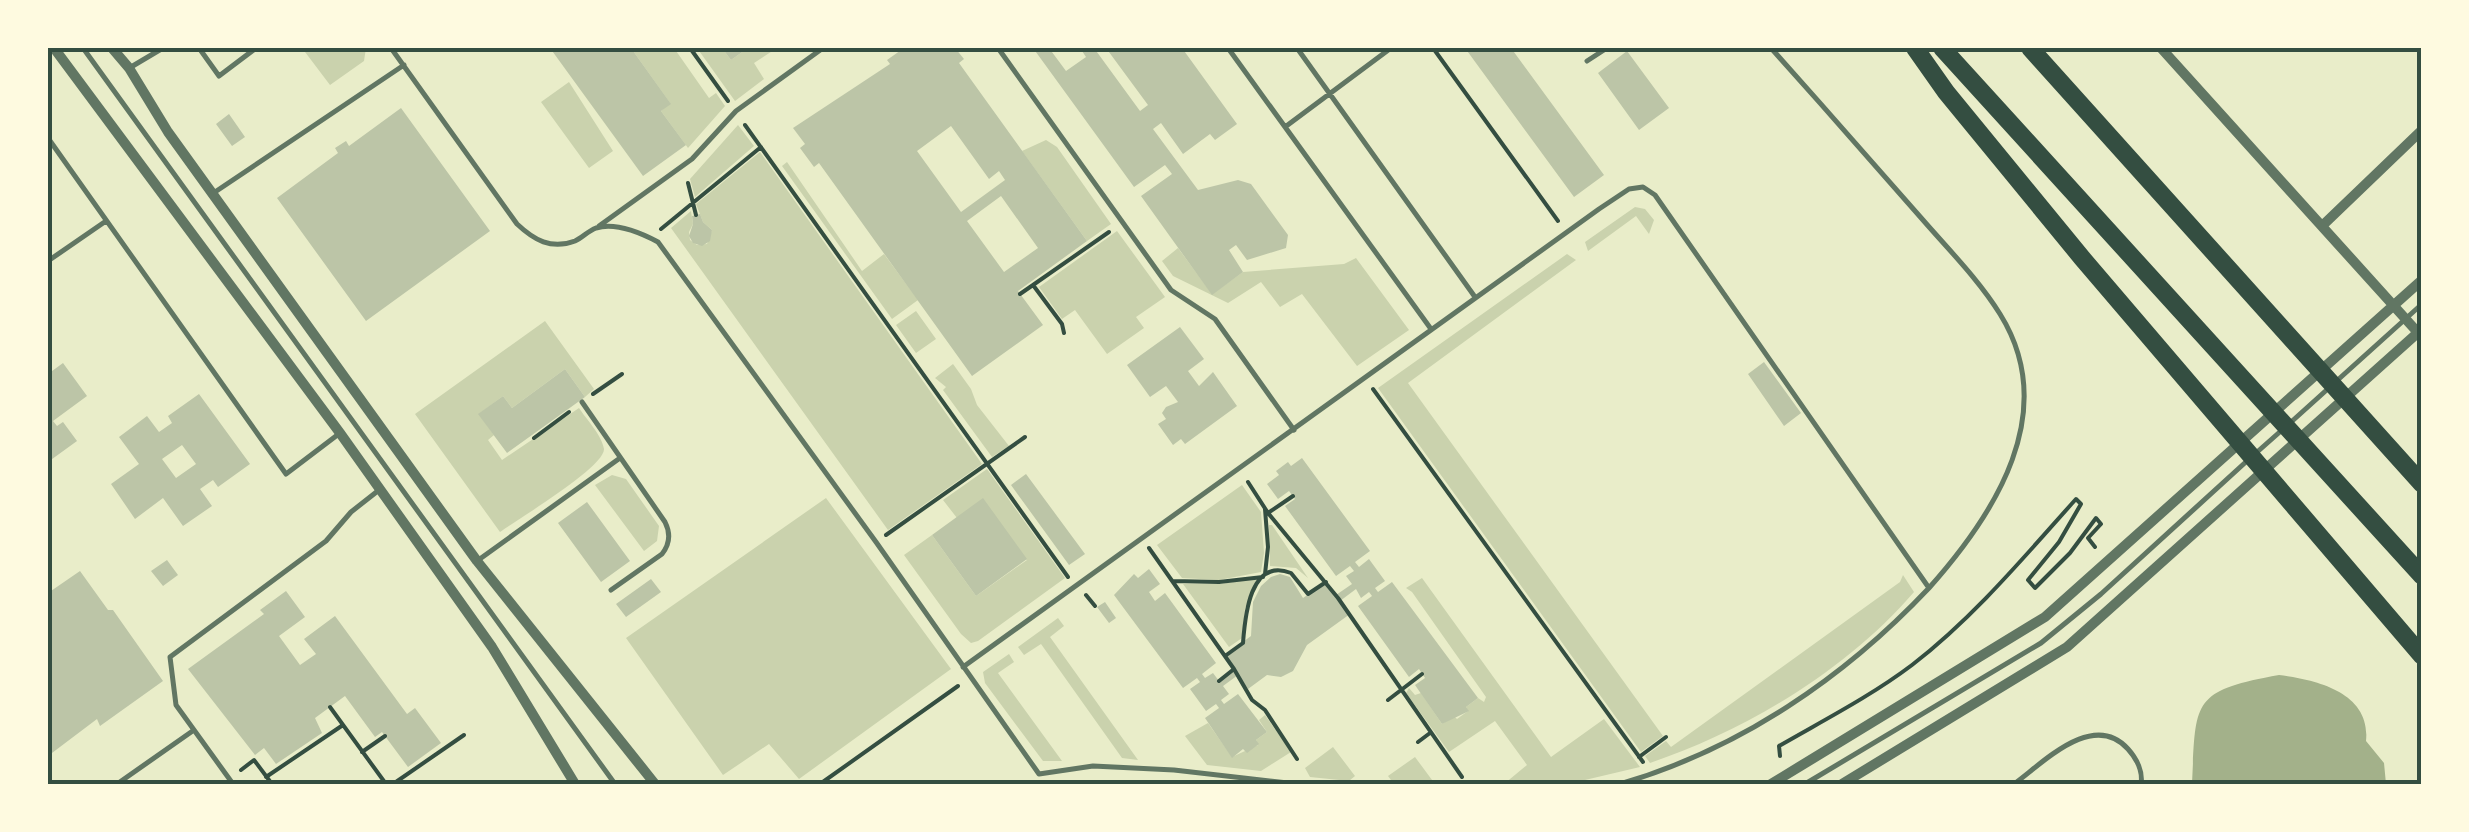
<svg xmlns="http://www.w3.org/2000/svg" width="2469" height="832" viewBox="0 0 2469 832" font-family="Karla,sans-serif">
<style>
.green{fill:#cad2ad}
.water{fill:#a3b18a}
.building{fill:#bcc5a7;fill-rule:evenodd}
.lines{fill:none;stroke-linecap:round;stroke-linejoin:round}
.path{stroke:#344e41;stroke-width:4}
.service{stroke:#617663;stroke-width:5}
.minor{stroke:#617663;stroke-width:10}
.motorway{stroke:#344e41;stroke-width:18}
.neatline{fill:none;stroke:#344e41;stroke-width:4}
</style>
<rect width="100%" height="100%" fill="#e9edc9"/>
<path class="green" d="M302,48h64l-2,13 -34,24z
M631,48h43l35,50 7,-5 9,13 -37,42 -27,-37 9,-8z
M697,48h25l9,12 17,-12h29l-23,15 10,16 -29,22z
M569,82l44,69 -24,17 -48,-66z
M738,125l16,21 -59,51 -5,-18z
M1046,140l11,7 54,77 -24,17 -65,-90z
M760,152l222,312 -94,66 -217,-302 20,-17 2,13 -4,8 1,8 7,5 10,-1 5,-14 -9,-8 -7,-18z
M787,162l75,109 22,-17 34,46 -26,19 -110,-153z
M1635,207l10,2 9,11 -5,14 -13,-18 -48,35 -3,-9z
M1117,231l48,66 -29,20 8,11 -37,26 -32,-44 -13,9 -23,-32z
M1178,248l34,46 31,-22 101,-8 12,-6 53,72 -52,36 -55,-72 -22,13 -19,-25 -33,21 -55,-27 -11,-15z
M1567,254l9,6 -168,123 255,353 -22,16 -263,-364z
M916,311l20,28 -20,14 -20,-28z
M545,321l49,68 -9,8 -20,-28 -53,39 -9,-12 -24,18 15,21 -6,5 14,20 77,-52c7,11 23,27 25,41 1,18 -86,70 -104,83l-85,-118z
M953,364l18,25 6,16 32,41 -17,11 -49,-67 3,-3 -11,-9z
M987,469l78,109 -87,63 -7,2 -10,-9 -57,-79 28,-20 44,61 51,-36 -70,-42 -14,-18z
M612,475l14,4 33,47 -2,15 -13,10 -49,-66z
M1242,485l19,27 3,41 -3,19 -42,8 -37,-2 -25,-33z
M826,498l125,171 -152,110 -30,-35 -46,31 -97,-137z
M1269,525h3l36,53 -12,-10 -26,-2z
M1903,575l11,17c-67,78 -167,138 -264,171l-5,-7 21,-15 5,6 229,-165z
M1260,578l-15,30 -3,30 -13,9 -46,-63h37z
M1422,578l129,179 53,-38 36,48 -72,17h-64l23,-19 -32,-44 -46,31 -43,-59 3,-5 6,7 6,-2 21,31 12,-8 3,3 11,-8 -2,-4 12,-9 6,4 2,-5 -74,-105 -6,-4z
M1058,618l6,8 -14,11 88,123 -16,-2 -81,-114 -17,11 -6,-8z
M1009,654l5,8 -16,11 64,88h-19l-58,-78 -2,-11z
M1265,715l26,37 -30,19 -54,-6 -22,-29 23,-13 24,34 26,-12 -2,-5 11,-8 -8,-12z
M1333,747l22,29 -6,5 -39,-4 -5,-9z
M1415,757l20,27h-41l-6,-8z"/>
<path class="water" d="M2279,675c39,5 92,18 87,66l18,22 2,21h-194c4,-83 -1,-93 87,-109z"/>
<path class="building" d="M550,48h81l40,56 -10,7 25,34 -43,31z
M722,48h26l-17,12z
M904,48h51l9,11 -5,4 128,178 -69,50 25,34 -71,51 -153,-213 -5,4 -14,-19 5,-4 -12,-16 97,-64 -3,-4zM951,126l38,53 10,-8 6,9 -44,32 -44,-61zM1001,196l37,52 -34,24 -37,-51z
M1033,48h16l17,23 20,-14 -6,-9h14l46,63 8,-6 -42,-57h76l55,76 -22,16 -5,-6 -27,20 -22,-31 -8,6 45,61 40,-10 13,4 37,51 -2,13 -39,12 -11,-15 -7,5 14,22 -31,23 -71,-99 31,-22 -7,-9 -31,22z
M1465,48h46l93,127 -30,22z
M1627,51l42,57 -30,22 -41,-57z
M401,108l89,123 -124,90 -89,-123 61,-45 -3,-5 11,-7 3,5z
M229,114l16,23 -13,9 -16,-22z
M700,214l3,8 9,8 -2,11 -8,5 -9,-3 -4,-7 4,-12 -1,-8z
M1180,327l24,32 -16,12 11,15 14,-14 24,34 -52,38 -4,-5 -8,6 -15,-21 8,-5 -4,-6 4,-6 12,-5 -12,-16 -16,11 -23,-32z
M1764,362l37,51 -17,13 -36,-52z
M63,363l24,33 -34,25 4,5 6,-4 14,19 -29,21v-88z
M565,369l20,28 -78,56 -29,-39 25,-18 9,12z
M199,394l51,70 -32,23 -5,-7 -13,9 12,17 -29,20 -20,-28 -28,21 -24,-35 28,-20 -20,-27 28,-21 12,16 13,-9 -4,-7zM182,445l14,19 -20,14 -14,-19z
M1302,458l68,93 -15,11 4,5 10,-8 16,22 -10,7 3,4 14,-10 86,116 -12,9 3,4 -27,13 -27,-39 10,-7 -6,-9 -10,8 -51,-71 14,-10 -3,-4 -8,6 -5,-9 -16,12 10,13 -43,31 -14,26 -12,6 -14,-2 -19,14 -10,-14 -15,11 6,8 -8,6 3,4 14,-10 29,38 -11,8 3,4 -12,9 -4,-4 -11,9 -27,-40 14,-10 -3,-4 -10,7 -16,-22 10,-7 -3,-4 -14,10 -69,-93 20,-21 4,4 11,-9 11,15 -11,8 6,9 10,-8 51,70 -14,11 3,4 8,-5 6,8 15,-12 -10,-13 27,-20 2,-34 8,-16 10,-9 9,-3 10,3 13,21 23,-16 10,13 16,-11 -6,-8 8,-5 -4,-5 -14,10 -51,-70 10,-7 -6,-8 -11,8 -11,-15 12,-9 -3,-4 12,-9 3,4z
M1026,474l59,80 -16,11 -58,-80z
M983,498l44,61 -51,37 -44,-61z
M587,502l43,59 -29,21 -43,-59z
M167,560l11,15 -15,11 -12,-15z
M80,571l28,39h5l50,71 -63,45 -3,-7 -49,37v-163z
M651,579l10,13 -35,25 -10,-13z
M286,591l19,26 -26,19 21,29 16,-11 -12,-15 31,-23 72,98 8,-6 26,35 -33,24 -26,-35 -7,5 -30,-41 -30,22 7,15 -46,31 -12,-16 -9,7 -67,-86 76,-55 -4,-4z
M1105,602l11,16 -7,5 -12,-16z"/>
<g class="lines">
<path class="path" d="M690,48l38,53
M1433,48l125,173
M745,125l323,452
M688,183l8,32
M661,229l100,-82
M1020,294l13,-9
M1064,333l-2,-9 -29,-39 76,-53
M1373,389l270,373
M593,394l29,-20
M534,438l35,-26
M1248,482l20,31 70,85 124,179
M1265,509l3,38 -3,27
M1268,513l25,-17
M886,535l139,-98
M1149,548l85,121 -15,12
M1173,581l46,1 44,-5
M1086,595l9,11
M1225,656l18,-13c2,-27 7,-86 48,-70l17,21 18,-12
M1234,669l18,31 13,10 32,49
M1388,700l34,-26
M330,707l56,77
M1418,742l12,-9
M362,752l23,-16
M1780,756l-1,-10c45,-26 92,-50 133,-81 62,-48 112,-108 164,-166l5,5 -22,38 -31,38 7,8 35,-35 26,-35 5,6 -13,14 7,9
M1639,757l27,-20
M241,770l13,-10 18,24
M266,777l77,-52
M393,784l71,-49
M820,784l138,-98"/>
<path class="service" d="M83,48l532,736
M199,48l20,28 37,-28
M391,48l126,176c17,16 34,26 58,17 7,-3 13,-10 21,-13 20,-6 45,5 62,14l218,300 163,232 54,-8 81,4 123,14
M998,48l173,242 44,29 79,111
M1228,48l203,281
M1297,48l178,249
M1771,48c51,57 101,114 152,172 26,30 56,60 77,94 61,98 -5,200 -71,274
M1587,61l20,-13
M131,67l32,-19
M1285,127l106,-79
M48,138l238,336 54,-41
M212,194l192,-129
M599,226l93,-67 44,-48 87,-63
M48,261l58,-40
M582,402l83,120c6,12 5,22 -3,32l-51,36
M2290,423l132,-119
M2256,453l26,-23
M477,561l143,-103
M963,667l636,-458 30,-20 14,-2 12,8 274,393c-85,90 -189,161 -309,196
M117,784l77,-54
M233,784l-57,-79 -6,-48 156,-116 25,-29 28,-22
M1805,784l236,-141 60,-49 147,-134
M2014,784c29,-21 79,-74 114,-35 9,10 15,23 13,35"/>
<path class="minor" d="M54,48l286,385 152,214 83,137
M112,48l17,20 39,64 309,429 178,223
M2161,48l260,288
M2322,226l100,-96
M1771,784l274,-167 377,-337
M1842,784l225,-137 355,-318"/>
<path class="motorway" d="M1915,48l31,44 136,166 340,398
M1942,48l480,528
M2030,48l392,436"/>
</g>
<rect width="2469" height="832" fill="none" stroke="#fefae0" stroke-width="100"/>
<rect x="50" y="50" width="2369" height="732" class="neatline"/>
</svg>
